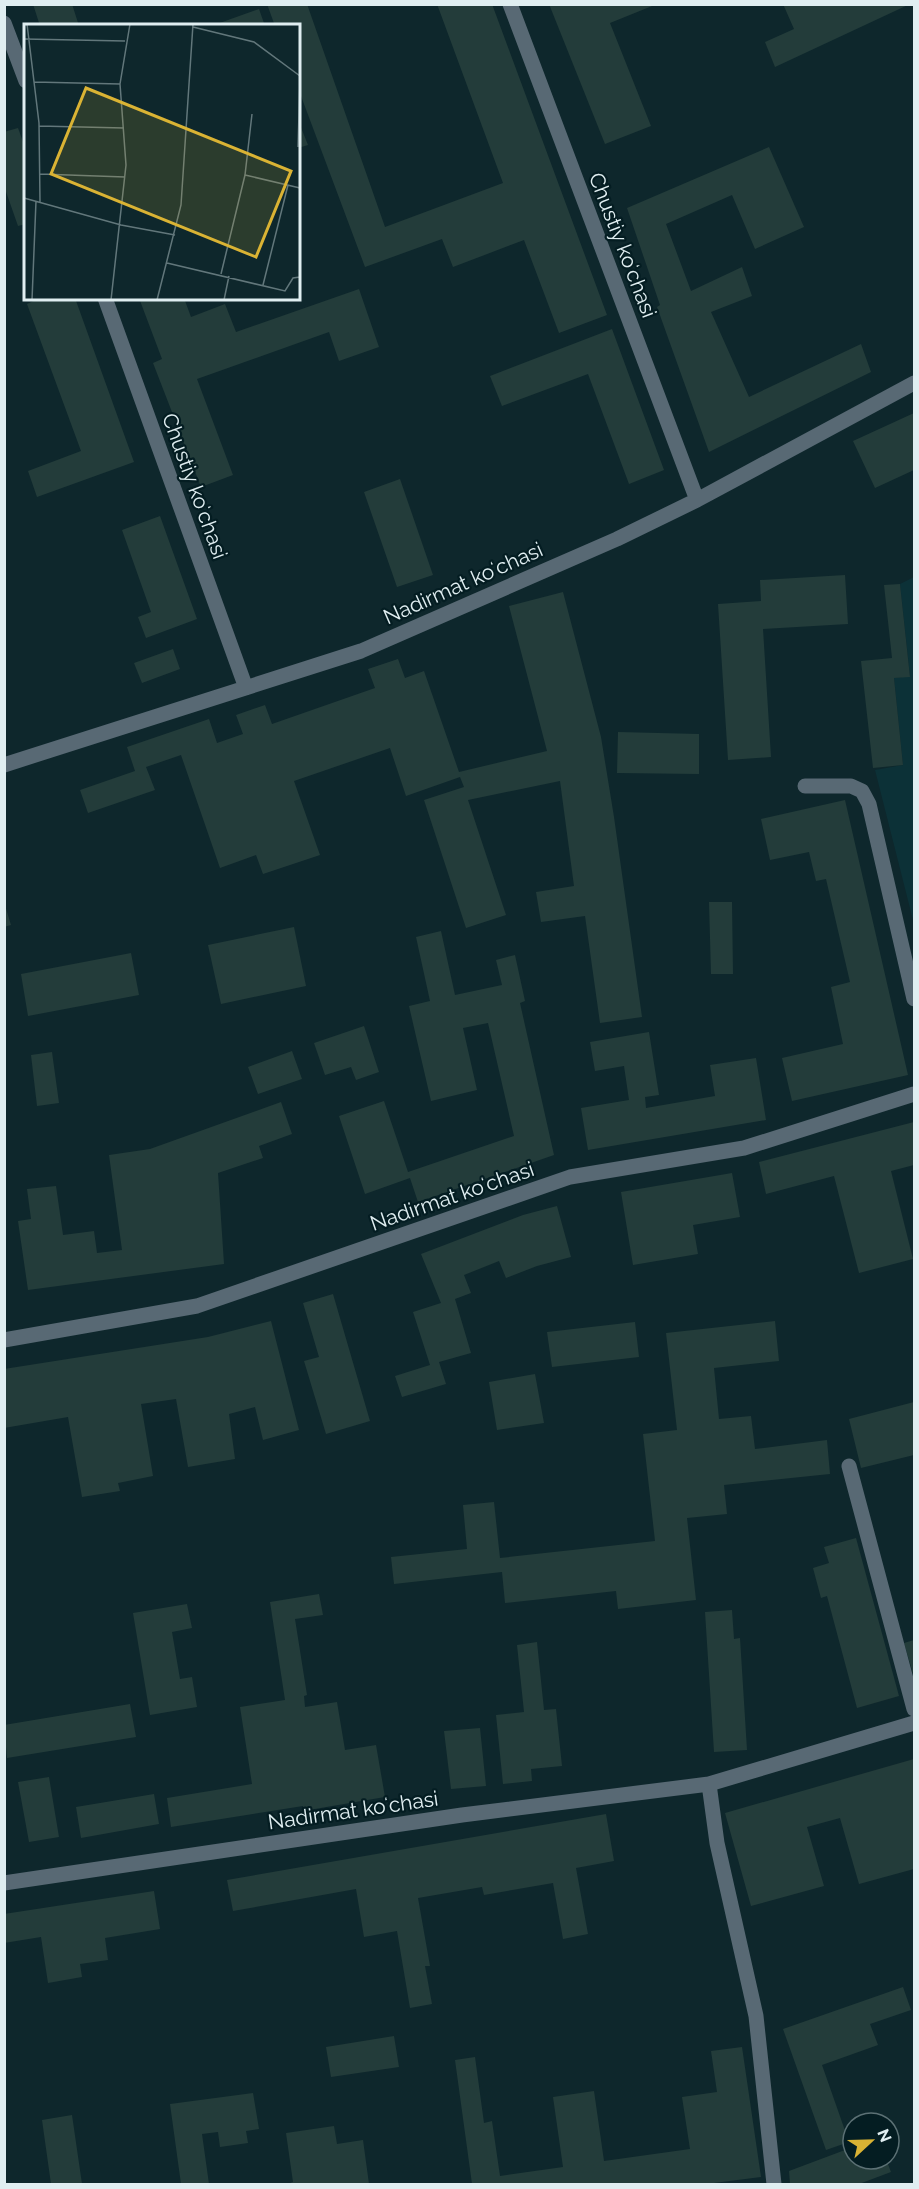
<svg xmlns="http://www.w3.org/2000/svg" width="919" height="2189" viewBox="0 0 919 2189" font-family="Raleway,sans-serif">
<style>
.built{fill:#0c3137}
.building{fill:#233c3a}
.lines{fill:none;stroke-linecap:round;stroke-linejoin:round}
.lane{stroke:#586974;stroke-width:15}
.street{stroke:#586974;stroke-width:15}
.labels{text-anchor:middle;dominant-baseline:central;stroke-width:4.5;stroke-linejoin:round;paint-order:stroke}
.street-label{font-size:21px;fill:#e0eef1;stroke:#041d22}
.inset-road{fill:none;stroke:#62777b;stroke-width:1.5}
.view{fill:#dab334;fill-opacity:0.15;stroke:#dab334;stroke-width:3}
.inset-edge{fill:none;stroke:#e0eef1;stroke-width:3}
</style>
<rect width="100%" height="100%" fill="#0e272c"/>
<path class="built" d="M914,577v347l-39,-154 28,-5 -9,-87 16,-2 -10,-92z"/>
<path class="building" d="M33,4h39l7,22h-39z
M267,4h40l78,223 118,-44 -66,-179h55l115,311 -48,18 -35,-93 -71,27 -11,-28 -77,28 -67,-179v-62h-23z
M549,4h108l-47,19 41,103 -46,18z
M783,4h127l-135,63 -10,-25 29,-13z
M259,9l6,17h-51v-1z
M298,120l10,25 -10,3z
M18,128l8,22v74l-8,2 -14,-40v-54z
M769,147l35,80 -49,22 -23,-54 -66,29 25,67 51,-24 10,29 -41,16 38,85 112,-53 10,28 -162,80 -52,-145 3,-2 -33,-97z
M359,289l20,58 -40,14 -10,-29 -132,47 36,96 -32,12 -48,-124 9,-4 -23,-61h45l7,19 34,-13 11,28z
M40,298h35l59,164 -97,35 -9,-26 53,-20 -54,-147z
M612,329l52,141 -35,14 -41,-110 -86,32 -12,-30z
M914,413v57l-39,18 -22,-47z
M400,479l33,96 -36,12 -33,-95z
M160,516l37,103 -51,19 -8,-21 13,-5 -29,-82z
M845,575l3,49 -85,5 8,128 -43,3 -10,-156 43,-3 -1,-21z
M900,584l10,93 -16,1 9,87 -30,3 -12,-107 31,-3 -8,-73z
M563,592l38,145 13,80 28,200 -42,6 -15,-107 -44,6 -5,-30 38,-6 -14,-105 -92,19 38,115 -40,13 -42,-128 40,-13 -4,-10 -54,19 -16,-48 -96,33 26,74 -57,19 -7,-19 -36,13 -39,-113 -35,12 9,23 -67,23 -8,-23 55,-19 -8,-24 82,-28 8,24 26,-9 -7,-19 29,-10 7,19 103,-36 -7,-19 30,-10 7,19 19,-7 35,101 88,-21 -38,-145z
M173,649l7,20 -38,14 -8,-20z
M618,732l81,2v40l-82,-1z
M845,800l63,275 -116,26 -10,-43 61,-14 -12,-57 19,-5 -24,-103 -10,2 -7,-29 -39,8 -9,-41z
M4,902l7,23 -7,2z
M709,902h23l1,72h-22z
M294,927l12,59 -85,18 -13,-59z
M441,931l14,64 47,-10 -6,-25 19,-5 10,46 -5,2 34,152 -136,47 -8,-24 -45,16 -26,-78 45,-15 24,71 106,-36 -26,-113 -25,5 14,62 -46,11 -22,-95 21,-5 -14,-64z
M131,953l8,42 -111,21 -7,-42z
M364,1026l15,46 -23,8 -5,-13 -26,8 -11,-32z
M649,1032l10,63 -14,2 1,11 69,-12 -5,-31 46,-7 10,62 -178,30 -7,-42 48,-8 -5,-34 -29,5 -5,-29z
M292,1051l10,28 -44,15 -10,-27z
M52,1052l7,51 -22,3 -6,-51z
M281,1102l11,32 -33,12 4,12 -45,15 6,91 -196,26 -10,-69 13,-2 -4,-30 29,-3 7,49 31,-4 3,22 25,-3 -13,-95 41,-6z
M914,1122v43l-23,6 22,88 -54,14 -25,-97 -68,18 -7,-32z
M732,1173l8,44 -47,8 5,29 -65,11 -12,-73z
M557,1206l14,51 -34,9 -31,12 -7,-17 -35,14 7,18 -16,6 16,54 -32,9 7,22 -44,13 -7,-21 35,-11 -17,-53 28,-9 -20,-49 102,-39z
M333,1294l37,127 -44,13 -22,-73 15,-4 -16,-54z
M271,1321l28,109 -36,10 -8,-33 -26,7 6,45 -47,8 -12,-68 -35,5 12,72 -35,7 2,8 -38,6 -14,-80 -64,11v-59l204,-32z
M775,1321l4,40 -65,7 5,51 32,-3 4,33 72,-9 3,34 -106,11 3,29 -40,4 9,82 -78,9 -2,-18 -111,12 -3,-31 -108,12 -3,-27 76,-8 -4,-44 31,-3 6,56 155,-17 -12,-107 34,-4 -11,-97z
M635,1322l4,35 -87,10 -5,-35z
M535,1374l9,49 -47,7 -8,-48z
M914,1402v53l-53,13 -12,-49z
M856,1538l43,158 -42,12 -30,-112 -6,2 -8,-30 16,-5 -5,-16z
M319,1594l4,21 -28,4 12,76 -3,1 1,11 32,-5 8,48 31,-5 9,52 -82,14v-5l-132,21 -4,-29 85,-14 -12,-77 45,-7 -15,-98z
M187,1604l5,24 -20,4 8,47 12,-2 5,30 -47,8 -17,-102z
M732,1610l2,29 6,-1 7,112 -33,2 -9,-140z
M914,1640v37l-10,-34z
M537,1642l7,68 12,-1 6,57 -31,3 1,12 -29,3 -7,-69 28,-3 -7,-67z
M130,1704l6,33 -129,21 -3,-33z
M480,1728l6,58 -35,3 -7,-58z
M914,1759v110l-55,15 -19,-66 -33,9 17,59 -73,20 -26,-93z
M49,1777l10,60 -30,5 -11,-60z
M154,1794l5,30 -78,14 -5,-31z
M606,1814l8,47 -38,7 12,66 -25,5 -10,-56 -69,12 -2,-8 -64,11 12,68h-5l7,38 -22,4 -13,-77 -33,6 -8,-48 -123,22 -6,-31z
M154,1891l6,38 -55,9 3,22 -28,4 2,13 -34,6 -7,-46 -37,6v-29z
M903,1987l8,23 -41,14 8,21 -56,20 27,77 -23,8 -43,-121z
M394,2036l5,31 -68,10 -5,-30z
M742,2047l19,130 -55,7h-234l-17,-124 20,-3 9,66 8,-2 8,55 63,-9 -10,-70 41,-6 10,70 86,-12 -8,-52 35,-5 -6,-41z
M253,2093l6,36 -13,2 2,12 -28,4 -2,-15 -16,2 7,50h-28l-11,-80z
M72,2115l10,69h-31l-9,-64z
M334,2126l3,18 26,-4 6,44h-82l6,-2 -7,-49z
M853,2147v12h33l5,13 -32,12h-69l-1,-13z"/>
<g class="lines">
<path class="lane" d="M805,786h46l11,5 7,13 45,195
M849,1466l65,243"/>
<path class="street" d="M510,4l187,496
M4,23l22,58
M105,298l141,390
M4,765l357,-114 256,-112 80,-39 217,-117
M4,1340l193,-34 373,-129 174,-29 170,-54
M709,1784l8,59 39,173 18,168
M4,1883l458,-68 247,-31 205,-61"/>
</g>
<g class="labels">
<g class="street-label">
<text transform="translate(623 245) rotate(69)">Chustiy koʻchasi</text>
<text transform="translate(195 486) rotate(70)">Chustiy koʻchasi</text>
<text transform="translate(463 583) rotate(-24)">Nadirmat koʻchasi</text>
<text transform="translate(452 1196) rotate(-19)">Nadirmat koʻchasi</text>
<text transform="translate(353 1810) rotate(-8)">Nadirmat koʻchasi</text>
</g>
</g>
<g transform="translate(24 24)">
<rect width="276" height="276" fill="#0e272c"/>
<path class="inset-road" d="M3,0l12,99 1,79M169,3l61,15 46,34M0,15l101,2M10,58l86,2M15,102l85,2M274,123l2,-67M16,150l85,3M221,151l55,13M0,174l97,27 54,10M143,239l118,28 8,-13 7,-1M197,250l24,-99 7,-61M239,261l25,-100M8,276l4,-99M87,276l15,-135 -6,-81 10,-60M133,276l24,-95 12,-181M200,276l5,-24"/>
<path class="view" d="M62,64l205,83 -35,86 -205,-83z"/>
<rect width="276" height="276" class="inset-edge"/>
</g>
<rect width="919" height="2189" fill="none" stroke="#e0eef1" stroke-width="12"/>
<g transform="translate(871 2141) rotate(68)"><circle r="28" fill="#041d22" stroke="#5c7175" stroke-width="1.5"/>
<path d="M0-4.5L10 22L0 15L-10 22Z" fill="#dab334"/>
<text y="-9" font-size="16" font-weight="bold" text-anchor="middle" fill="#e0eef1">N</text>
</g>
</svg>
